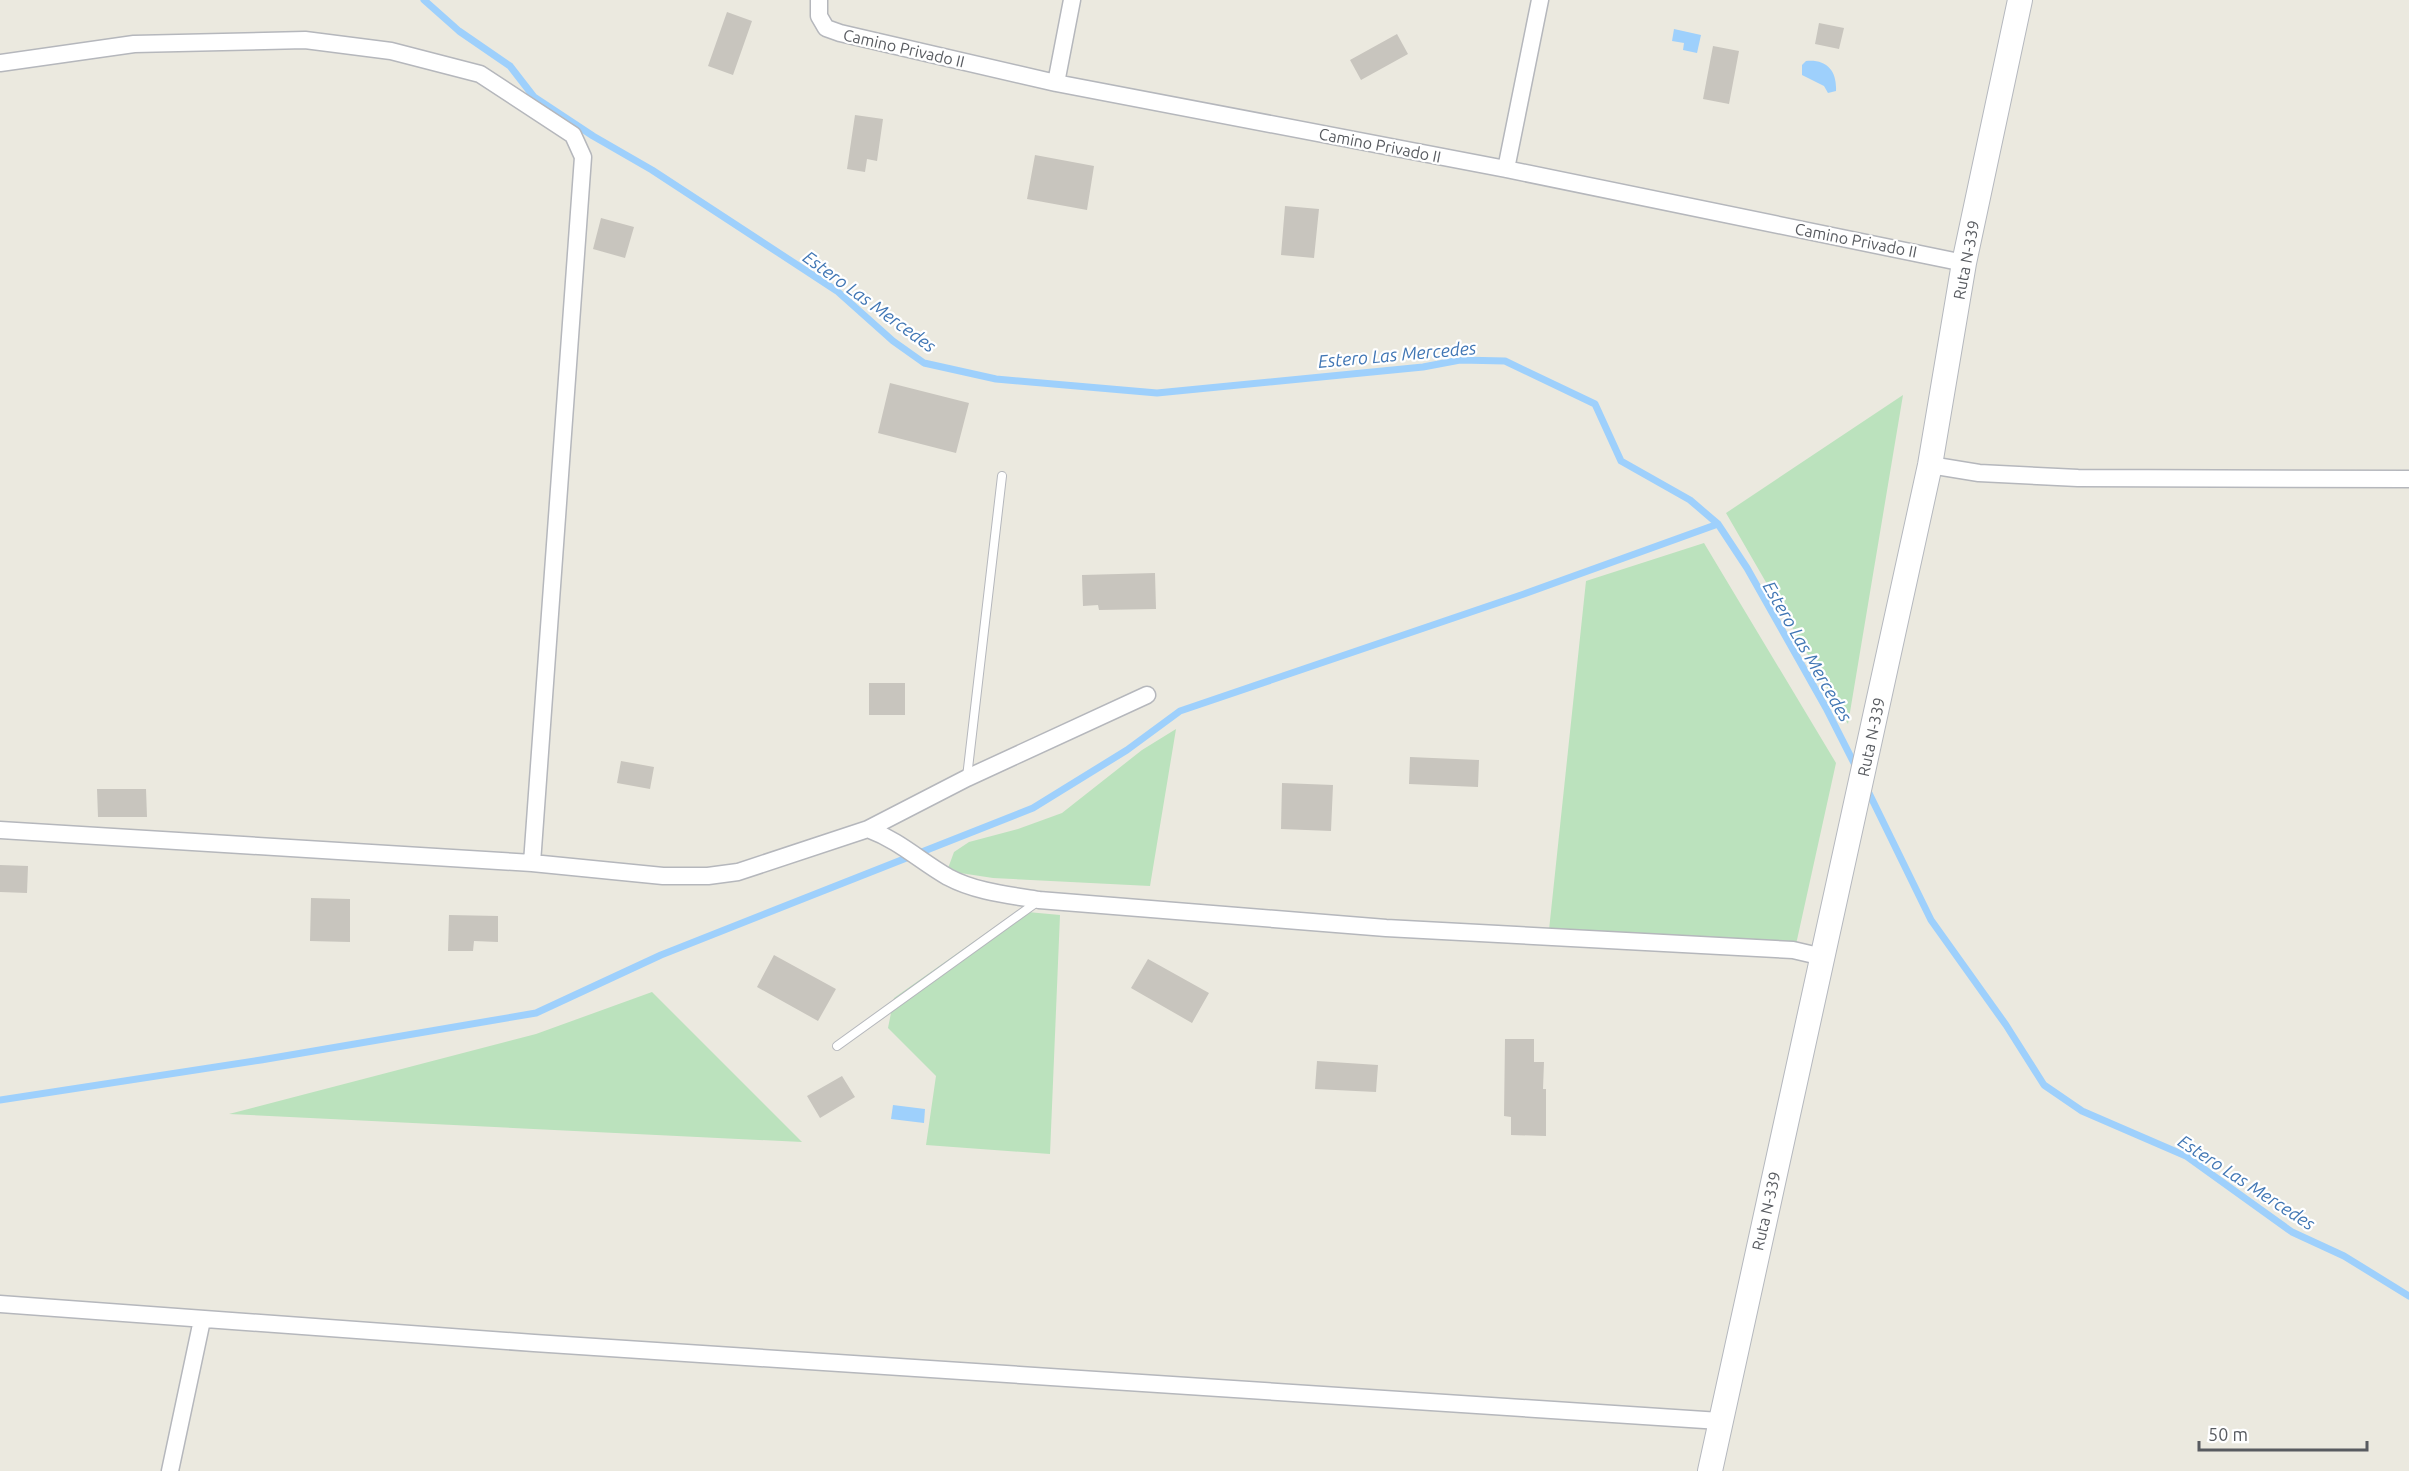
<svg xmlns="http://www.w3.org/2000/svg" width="2409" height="1471" viewBox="0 0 2409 1471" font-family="Ubuntu,sans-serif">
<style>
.green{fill:#bbe2bd}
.water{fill:#9ed0fc}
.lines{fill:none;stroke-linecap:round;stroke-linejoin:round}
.stream{stroke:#9ed0fc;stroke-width:7}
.building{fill:#c8c5be}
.lane-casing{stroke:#b5b7bc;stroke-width:10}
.street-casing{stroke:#b5b7bc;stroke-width:19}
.secondary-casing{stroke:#b5b8be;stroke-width:26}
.lane{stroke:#fff;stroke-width:8}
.street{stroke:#fff;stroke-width:16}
.secondary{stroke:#fff;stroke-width:24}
.labels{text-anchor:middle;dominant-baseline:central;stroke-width:4.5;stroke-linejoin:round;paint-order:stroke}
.street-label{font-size:16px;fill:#585b60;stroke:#fff}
.water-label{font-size:18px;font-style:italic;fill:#4076b4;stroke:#fff}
</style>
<rect width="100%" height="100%" fill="#ebe9df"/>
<path class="green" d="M1903,395l-55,329 -122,-211z
M1704,543l132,220 -41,186 -246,-19 37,-349z
M1176,729l-26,157 -157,-8 -46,-7 7,-19 15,-10 49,-13 44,-16 80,-63z
M1017,911l43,4 -10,239 -124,-9 10,-69 -48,-48 6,-30z
M652,992l150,150 -573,-28 307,-80z"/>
<path class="water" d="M1674,29l27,6 -4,18 -14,-3 1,-7 -12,-2z
M1806,61c21,-2 31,10 30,30l-8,2 -4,-7 -22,-11v-10z
M893,1105l32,4 -1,14 -33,-4z"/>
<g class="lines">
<path class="stream" d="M424,0l35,31 51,35 24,31 59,39 59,34 185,121 56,50 31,22 72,16 161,14 266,-26 37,-7 45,1 90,43 26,57 69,39 28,24 29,44 79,140 31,61
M1866,787l65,133 75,105 38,60 38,26 104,45 106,76 52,24 65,40
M0,1100l261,-40 275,-47 125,-58 372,-147 94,-58 53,-39 344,-117 194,-70"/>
</g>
<path class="building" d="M727,12l25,9 -19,54 -25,-9z
M1819,23l25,5 -5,21 -24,-5z
M1397,34l11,20 -47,26 -11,-20z
M1713,46l26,5 -10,53 -26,-5z
M855,115l28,4 -6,42 -10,-2 -2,13 -18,-3z
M1035,155l59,11 -7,44 -60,-11z
M1285,206l34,3 -5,49 -33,-3z
M601,218l33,9 -9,31 -32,-9z
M890,383l79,20 -13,50 -78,-20z
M1155,573l1,36 -57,1 -1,-5 -15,1 -1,-31z
M869,683h36v32h-36z
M1410,757l69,3 -1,27 -69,-3z
M621,761l33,6 -4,22 -33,-6z
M1282,783l51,2 -2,46 -50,-2z
M97,789h49l1,28h-49z
M0,865l28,1 -1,27 -27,-1z
M311,898l39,1v43l-40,-1z
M449,915l49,1v26l-24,-1 -1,10h-25z
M774,955l62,34 -18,32 -61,-34z
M1148,959l61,34 -17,30 -61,-35z
M1505,1039h29v23h10l-1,27h3v47l-35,-1v-18l-7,-1z
M1317,1061l61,4 -2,27 -61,-3z
M842,1076l13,21 -35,21 -13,-22z"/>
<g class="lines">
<defs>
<path id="lane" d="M967,777l35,-301
M837,1046l200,-144"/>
<path id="street" d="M819,0v16l7,12 14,5 216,50 450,86 458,94
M0,63l134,-19 171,-4 86,11 89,23 93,61 10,22 -51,706
M1056,83l16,-83
M1506,169l34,-169
M1930,465l49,8 99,5 331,1
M868,829l99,-51 180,-83
M0,830l532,33 131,13h45l30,-4 130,-43c32,12 52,32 80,48 28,15 61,18 91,23l347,28 407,22 30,7
M0,1304l534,39 1186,78
M170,1471l32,-151"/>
<path id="secondary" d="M1710,1471l220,-1006 34,-202 56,-263"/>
</defs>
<use href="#lane" class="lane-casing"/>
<use href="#street" class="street-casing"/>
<use href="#secondary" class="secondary-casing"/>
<use href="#lane" class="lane"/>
<use href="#street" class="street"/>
<use href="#secondary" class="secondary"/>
</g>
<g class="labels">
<g class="street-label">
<text transform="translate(904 48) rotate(13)">Camino Privado II</text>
<text transform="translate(1380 145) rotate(11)">Camino Privado II</text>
<text transform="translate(1856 240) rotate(11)">Camino Privado II</text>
<text transform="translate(1966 260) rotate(-79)">Ruta N-339</text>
<text transform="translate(1871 737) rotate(-78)">Ruta N-339</text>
<text transform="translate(1766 1211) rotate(-77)">Ruta N-339</text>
</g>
<g class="water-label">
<text transform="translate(870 301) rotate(36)">Estero Las Mercedes</text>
<text transform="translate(1397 354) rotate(-5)">Estero Las Mercedes</text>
<text transform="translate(1808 651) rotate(60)">Estero Las Mercedes</text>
<text transform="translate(2247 1182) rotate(33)">Estero Las Mercedes</text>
</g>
</g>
<path d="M2199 1441v9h168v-9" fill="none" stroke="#585b60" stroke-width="3"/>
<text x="2208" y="1441" font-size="18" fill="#585b60" stroke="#ffffff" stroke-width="4.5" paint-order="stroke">50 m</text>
</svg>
